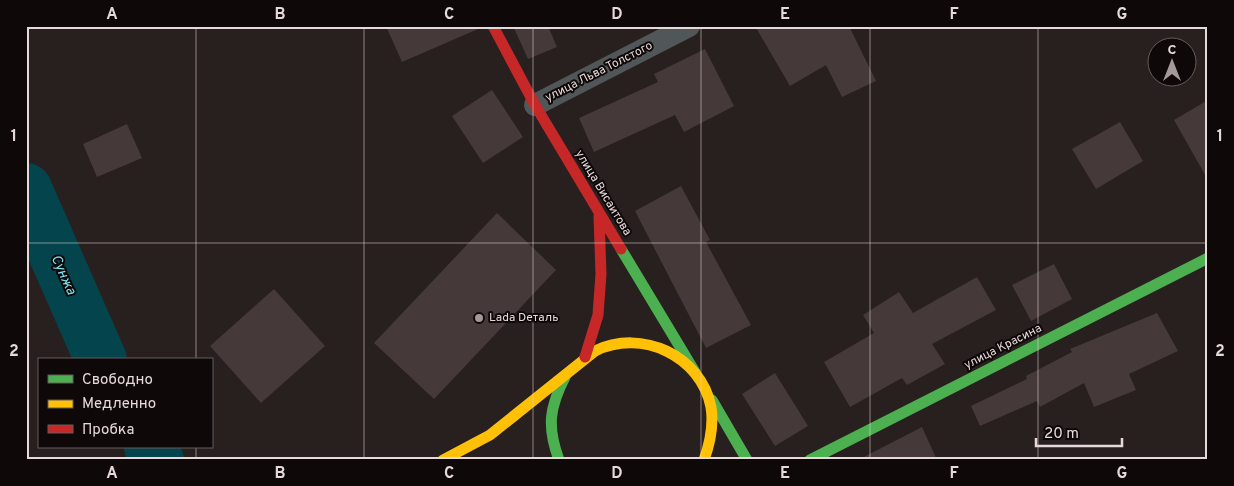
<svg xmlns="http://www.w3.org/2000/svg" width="1234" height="486" viewBox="0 0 1234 486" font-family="Overpass,sans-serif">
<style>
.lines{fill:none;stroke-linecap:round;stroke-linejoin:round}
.river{stroke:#04454d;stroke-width:52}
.building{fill:#463939}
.street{stroke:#515758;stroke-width:22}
.fast{stroke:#4caf50;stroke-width:11}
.slow{stroke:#ffc107;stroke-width:11}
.jam{stroke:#c62828;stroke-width:11}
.grid{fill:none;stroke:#e6d9d9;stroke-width:1;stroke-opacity:0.55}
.poi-dot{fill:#a49898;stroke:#0f0808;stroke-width:2}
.labels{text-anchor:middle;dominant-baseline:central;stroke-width:4;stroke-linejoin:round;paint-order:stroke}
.street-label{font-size:12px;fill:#e6d9d9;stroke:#0f0808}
.poi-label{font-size:12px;fill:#e6d9d9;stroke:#0f0808;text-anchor:start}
.water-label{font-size:14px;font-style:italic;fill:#81e3f1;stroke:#0f0808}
.neatline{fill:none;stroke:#e6d9d9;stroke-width:2}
.grid-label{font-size:16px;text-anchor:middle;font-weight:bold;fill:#e6d9d9}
</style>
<rect width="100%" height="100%" fill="#281f1f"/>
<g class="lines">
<path class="river" d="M26,189l75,171
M150,447l8,13"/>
</g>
<path class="building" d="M386,26h92v3l-76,33z
M513,26h35l9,21 -29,12z
M755,26h94l27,55 -34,16 -16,-32 -36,21z
M705,49l29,57 -50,26 -9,-17 -81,37 -15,-34 79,-36 -4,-8z
M492,90l31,47 -40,26 -31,-47z
M1208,100v80l-34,-60z
M1120,122l23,39 -47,28 -24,-40z
M127,124l15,34 -45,19 -14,-33z
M681,186l29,54 -4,2 45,83 -45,23 -71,-137z
M497,213l59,57 -122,129 -60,-56z
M1054,264l18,35 -41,22 -19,-36z
M977,277l19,33 -64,34 13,20 -38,21 -5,-7 -52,29 -26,-45 50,-29 -11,-18 36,-23 14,21z
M274,289l51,57 -64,57 -51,-57z
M1157,313l21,38 -49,23 7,16 -42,17 -10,-24 -44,24 -3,-6 -57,25 -9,-20 56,-27 -1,-3 46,-24 -2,-3z
M775,373l33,53 -33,20 -33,-52z
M922,427l15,33h-79z"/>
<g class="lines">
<path class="street" d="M535,105l154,-79"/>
<path class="fast" d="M621,249l74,123
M712,400l35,60
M559,460c-12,-33 -10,-52 6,-83
M810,460l398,-202"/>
<path class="slow" d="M443,460l47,-25 105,-84c47,-23 106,5 116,56 3,18 -1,36 -7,53"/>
<path class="jam" d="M493,26l42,79 86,144
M585,357l13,-42 3,-41 -2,-58"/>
</g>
<path class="grid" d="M196,26v334M364,26v434M533,26v434M701,26v434M870,26v434M1038,26v434M26,243h1182M196,447v13"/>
<circle class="poi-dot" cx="479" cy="318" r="5"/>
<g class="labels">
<g class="street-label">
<text transform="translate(599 72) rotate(-27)">улица Льва Толстого</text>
<text transform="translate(603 193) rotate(59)">улица Висаитова</text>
<text transform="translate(1003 347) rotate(-27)">улица Красина</text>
</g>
<g class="poi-label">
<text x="489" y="318">Lada Dеталь</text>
</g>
<g class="water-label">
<text transform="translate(63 275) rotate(66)">Сунжа</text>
</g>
</g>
<rect width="1234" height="486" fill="none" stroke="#0f0808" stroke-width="55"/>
<rect x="38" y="358" width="175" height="90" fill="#0f0808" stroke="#655c5c"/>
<rect x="48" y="375" width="25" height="8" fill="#4caf50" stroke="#655c5c"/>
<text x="82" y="384" font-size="15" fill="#e6d9d9">Свободно</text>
<rect x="48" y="400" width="25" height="8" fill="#ffc107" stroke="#655c5c"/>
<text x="82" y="408" font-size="15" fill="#e6d9d9">Медленно</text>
<rect x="48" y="425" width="25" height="8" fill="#c62828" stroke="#655c5c"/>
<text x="82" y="434" font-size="15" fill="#e6d9d9">Пробка</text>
<g transform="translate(1172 62)"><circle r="24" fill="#0f0808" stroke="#655c5c"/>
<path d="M0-4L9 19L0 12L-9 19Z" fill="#a49898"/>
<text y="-8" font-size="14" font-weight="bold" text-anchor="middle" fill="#e6d9d9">С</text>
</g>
<path d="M1036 438v8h86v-8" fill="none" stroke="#e6d9d9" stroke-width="2.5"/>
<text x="1044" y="438" font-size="15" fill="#e6d9d9" stroke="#0f0808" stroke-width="4" paint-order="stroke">20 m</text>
<rect x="28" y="28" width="1178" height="430" class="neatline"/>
<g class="grid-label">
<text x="112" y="19">A</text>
<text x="280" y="19">B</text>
<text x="449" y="19">C</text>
<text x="617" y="19">D</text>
<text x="785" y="19">E</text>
<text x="954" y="19">F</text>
<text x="1122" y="19">G</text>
<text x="14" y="141">1</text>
<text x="1220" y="141">1</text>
<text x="14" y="356">2</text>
<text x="1220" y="356">2</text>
<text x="112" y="478">A</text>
<text x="280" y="478">B</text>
<text x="449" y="478">C</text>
<text x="617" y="478">D</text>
<text x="785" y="478">E</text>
<text x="954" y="478">F</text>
<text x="1122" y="478">G</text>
</g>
</svg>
